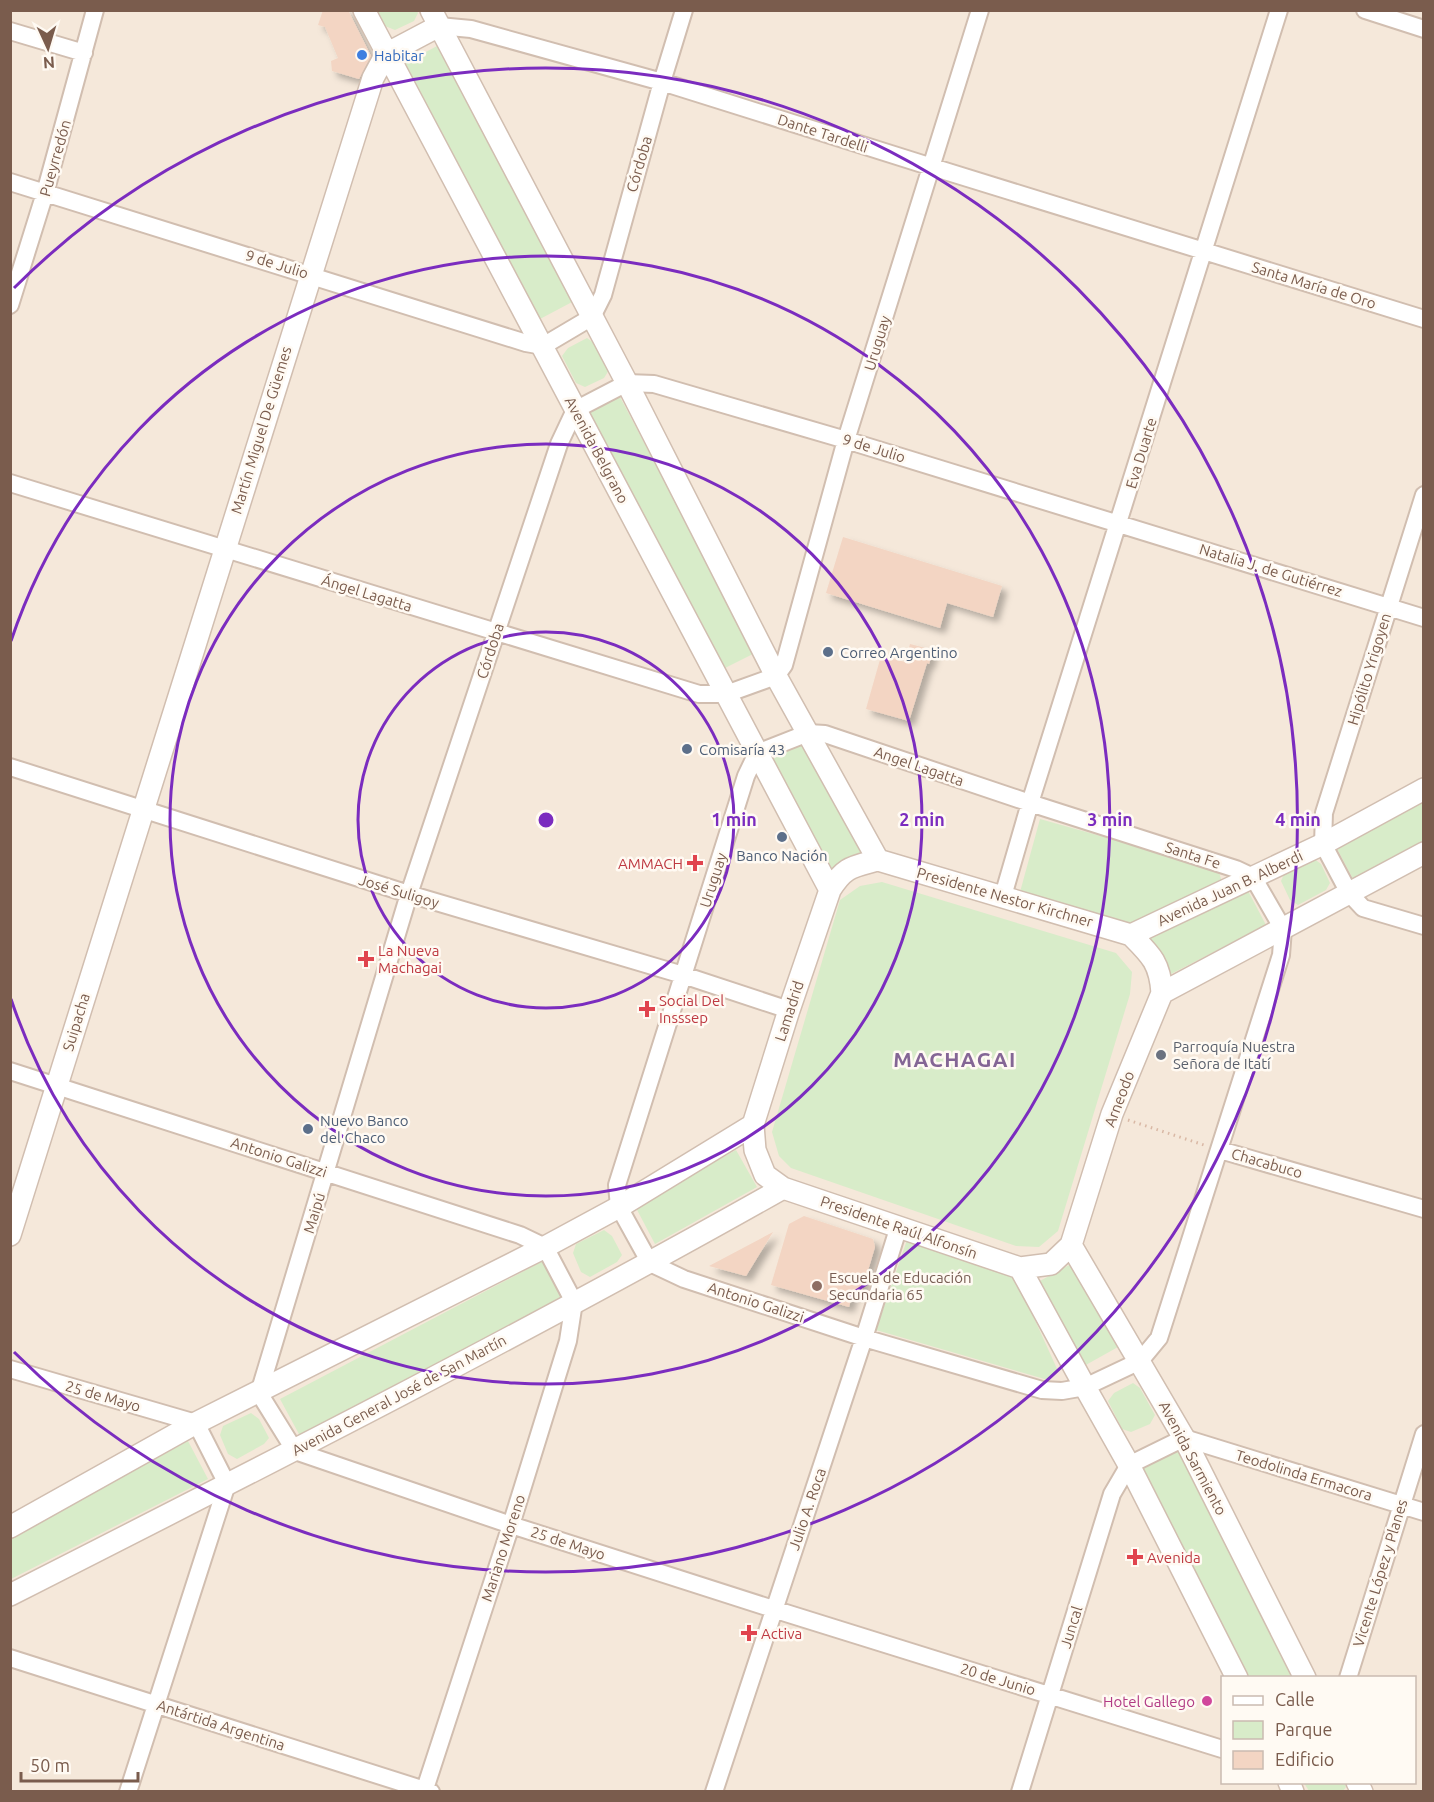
<svg xmlns="http://www.w3.org/2000/svg" width="1434" height="1802" viewBox="0 0 1434 1802" font-family="Ubuntu,sans-serif">
<style>
.residential{fill:#f5e8da;fill-rule:evenodd}
.green{fill:#d8ecc9}
.building{fill:#f3d5c3;filter:url(#shadow)}
.lines{fill:none;stroke-linecap:round;stroke-linejoin:round}
.minor-casing{stroke:#d1beb0;stroke-width:20}
.tertiary-casing{stroke:#d1beb0;stroke-width:24}
.path{stroke:#d9b8a5;stroke-width:3;stroke-dasharray:1.5 4.5;stroke-linecap:butt}
.minor{stroke:#fff;stroke-width:16}
.tertiary{stroke:#fff;stroke-width:21}
.ring{fill:none;stroke:#7b2cbf;stroke-width:3}
.shop-dot{fill:#3f7fe0;stroke:#fffaf3;stroke-width:2}
.service-dot{fill:#5c6f8a;stroke:#fffaf3;stroke-width:2}
.health-dot{fill:#e0444e;stroke:#fffaf3;stroke-width:2}
.worship-dot{fill:#6b7280;stroke:#fffaf3;stroke-width:2}
.education-dot{fill:#8d6e63;stroke:#fffaf3;stroke-width:2}
.hotel-dot{fill:#d1479c;stroke:#fffaf3;stroke-width:2}
.labels{text-anchor:middle;dominant-baseline:central;stroke-width:5;stroke-linejoin:round;paint-order:stroke}
.shop-label{font-size:15px;fill:#366cbe;stroke:#fffaf3;text-anchor:start}
.street-label{font-size:15px;fill:#7a5c4d;stroke:#fffaf3}
.service-label{font-size:15px;fill:#4e5e75;stroke:#fffaf3;text-anchor:start}
.health-label{font-size:15px;fill:#be3a42;stroke:#fffaf3;text-anchor:start}
.worship-label{font-size:15px;fill:#5b616d;stroke:#fffaf3;text-anchor:start}
.education-label{font-size:15px;fill:#785e54;stroke:#fffaf3;text-anchor:start}
.hotel-label{font-size:15px;fill:#b23c85;stroke:#fffaf3;text-anchor:end}
.district-label{font-size:21px;font-weight:bold;letter-spacing:1.5px;fill:#846695;stroke:#fffaf3}
.centre{fill:#7b2cbf;stroke:#fffaf3;stroke-width:3}
.ring-label{font-size:18px;text-anchor:middle;font-weight:bold;fill:#7b2cbf;stroke:#fffaf3;stroke-width:5;stroke-linejoin:round;paint-order:stroke}
</style>
<defs>
<filter id="shadow"><feDropShadow dx="5.5" dy="5.5" stdDeviation="3" flood-color="#0004"/></filter>
</defs>
<rect width="100%" height="100%" fill="#fdf6ec"/>
<path class="residential" d="M11,11h1412v1780l-1412,1zM1222,1678h192v104h-192z"/>
<path class="green" d="M378,11h39l1,2 -4,8 -19,9 -10,-4z
M439,45l135,256 -34,18 -135,-256z
M587,338l7,5 15,27 -5,8 -19,9 -9,-4 -14,-27 6,-8z
M620,397l135,256 -34,17 -135,-256z
M805,742l59,112 -34,18 -59,-112z
M1423,799v42l-70,38 -17,-32z
M1040,819l178,50 4,13 -90,43 -112,-33z
M1313,858l8,6 9,19 -4,7 -28,15 -8,-5 -9,-19 4,-9z
M882,882l234,71 16,19 -2,22 -72,237 -19,16 -23,-1 -225,-78 -12,-12 -7,-24 68,-232 20,-14z
M1247,889l19,36 -97,50 -19,-37z
M736,1150l21,37 -102,57 -20,-38z
M604,1230l8,6 10,19 -5,7 -27,15 -9,-5 -8,-19 3,-9z
M907,1240l108,36 43,95 -10,9 -172,-50z
M545,1260l20,37 -265,139 -20,-37z
M1071,1264l47,83 -34,19 -46,-84z
M1133,1383l7,5 15,27 -5,9 -19,8 -9,-3 -14,-28 6,-8z
M251,1413l8,6 10,19 -5,6 -27,15 -9,-5 -8,-19 3,-9z
M188,1441l20,38 -197,100v-41z
M1177,1449l118,228h-47l-109,-209z
M1304,1783h40l2,4 -3,4h-34z"/>
<path class="building" d="M323,10h25l23,46 -12,23 -27,-8 -1,-10 7,-3 -13,-31 -7,-2z
M843,537l159,49 -9,31 -46,-14 -7,25 -114,-35z
M910,644l23,6 -4,14 -2,-1 -18,58 -43,-12 15,-53 24,6z
M804,1216l69,23 2,8 -14,47 -8,-2 -4,15 -78,-22 18,-61z
M773,1232l-27,44 -37,-10z"/>
<g class="lines">
<defs>
<path id="minor" d="M1365,10l59,19
M439,26l32,3 191,53 270,85 492,152
M10,31l74,22
M10,182l516,161 17,3 49,-29 11,-22 59,-213 22,-72
M10,305l35,-112 50,-183
M10,483l689,211h27l50,-18 8,-11 62,-225 134,-430
M1424,495l-100,318 -1,31 26,49 14,15 61,18
M808,733l17,1 205,69 206,66 17,8 30,52 -2,26 -122,383 -19,23 -55,26 -23,4 -20,-1 -178,-52 -180,-59 -34,-16 -31,-56 -2,-22 129,-409 11,-23z
M10,767l399,127 274,81 106,35
M1003,896l27,-93 249,-793
M10,1071l510,164 25,12 29,55 -6,39 -57,184 -87,267
M1220,1150l204,59
M10,1369l186,54 31,61 -99,308
M10,1658l421,134
M1348,1678l76,-244
M1222,1749l-449,-140 -262,-84 -216,-74 -36,-58 150,-499 150,-450 16,-34 52,-27 27,1 192,56 578,178
M714,1792l150,-454 35,-112
M1020,1792l92,-298 17,-29 55,-27 240,74"/>
<path id="tertiary" d="M364,10l466,880
M431,10l196,373 149,293 102,184
M878,860l253,75c20,20 29,28 31,58l-50,121 -41,131 -20,19 -31,4 -237,-80 -18,-13 -10,-25 -2,-25 36,-115 41,-120c15,-24 23,-23 48,-30z
M1131,935l192,-91 101,-55
M1162,993l262,-140
M10,1235l363,-1157 13,-24 53,-28
M1071,1245l113,193 121,240
M1020,1268l65,119 44,78 108,213
M10,1527l186,-104 349,-176 74,-40 134,-82
M10,1595c260,-132 520,-264 773,-407
M1289,1782l4,10
M1357,1782l5,10"/>
</defs>
<use href="#minor" class="minor-casing"/>
<use href="#tertiary" class="tertiary-casing"/>
<path class="path" d="M1128,1120l76,25"/>
<use href="#minor" class="minor"/>
<use href="#tertiary" class="tertiary"/>
</g>
<g class="ring">
<circle cx="546" cy="820" r="188"/>
<circle cx="546" cy="820" r="376"/>
<path d="M11 641A564 564 0 1 1 11 999"/>
<path d="M14 288A752 752 0 1 1 14 1352"/>
</g>
<circle class="shop-dot" cx="362" cy="55" r="6"/>
<g class="service-dot">
<circle cx="828" cy="652" r="6"/>
<circle cx="687" cy="749" r="6"/>
<circle cx="782" cy="837" r="6"/>
<circle cx="308" cy="1129" r="6"/>
</g>
<g class="health-dot">
<path d="M692 854h6v6h6v6h-6v6h-6v-6h-6v-6h6z"/>
<path d="M363 950h6v6h6v6h-6v6h-6v-6h-6v-6h6z"/>
<path d="M644 1000h6v6h6v6h-6v6h-6v-6h-6v-6h6z"/>
<path d="M1132 1548h6v6h6v6h-6v6h-6v-6h-6v-6h6z"/>
<path d="M746 1624h6v6h6v6h-6v6h-6v-6h-6v-6h6z"/>
</g>
<circle class="worship-dot" cx="1161" cy="1055" r="6"/>
<circle class="education-dot" cx="817" cy="1286" r="6"/>
<circle class="hotel-dot" cx="1207" cy="1701" r="6"/>
<g class="labels">
<g class="shop-label">
<text x="374" y="55">Habitar</text>
</g>
<g class="street-label">
<text transform="translate(823 133) rotate(18)">Dante Tardelli</text>
<text transform="translate(55 158) rotate(-74)">Pueyrredón</text>
<text transform="translate(639 164) rotate(-74)">Córdoba</text>
<text transform="translate(277 264) rotate(17)">9 de Julio</text>
<text transform="translate(1314 285) rotate(17)">Santa María de Oro</text>
<text transform="translate(877 343) rotate(-73)">Uruguay</text>
<text transform="translate(261 430) rotate(-73)">Martín Miguel De Güemes</text>
<text transform="translate(874 448) rotate(17)">9 de Julio</text>
<text transform="translate(597 450) rotate(62)">Avenida Belgrano</text>
<text transform="translate(1141 453) rotate(-73)">Eva Duarte</text>
<text transform="translate(1271 570) rotate(17)">Natalia J. de Gutiérrez</text>
<text transform="translate(367 593) rotate(17)">Ángel Lagatta</text>
<text transform="translate(490 651) rotate(-72)">Córdoba</text>
<text transform="translate(1369 669) rotate(-73)">Hipólito Yrigoyen</text>
<text transform="translate(919 766) rotate(19)">Angel Lagatta</text>
<text transform="translate(1193 855) rotate(18)">Santa Fe</text>
<text transform="translate(713 880) rotate(-72)">Uruguay</text>
<text transform="translate(1230 888) rotate(-25)">Avenida Juan B. Alberdi</text>
<text transform="translate(399 891) rotate(17)">José Suligoy</text>
<text transform="translate(1005 897) rotate(16)">Presidente Nestor Kirchner</text>
<text transform="translate(789 1011) rotate(-72)">Lamadrid</text>
<text transform="translate(76 1022) rotate(-73)">Suipacha</text>
<text transform="translate(1119 1099) rotate(-69)">Arneodo</text>
<text transform="translate(279 1157) rotate(18)">Antonio Galizzi</text>
<text transform="translate(1267 1163) rotate(16)">Chacabuco</text>
<text transform="translate(314 1213) rotate(-73)">Maipú</text>
<text transform="translate(899 1227) rotate(19)">Presidente Raúl Alfonsín</text>
<text transform="translate(756 1302) rotate(18)">Antonio Galizzi</text>
<text transform="translate(399 1395) rotate(-28)">Avenida General José de San Martín</text>
<text transform="translate(103 1396) rotate(16)">25 de Mayo</text>
<text transform="translate(1193 1458) rotate(62)">Avenida Sarmiento</text>
<text transform="translate(1304 1475) rotate(17)">Teodolinda Ermacora</text>
<text transform="translate(807 1509) rotate(-71)">Julio A. Roca</text>
<text transform="translate(568 1543) rotate(18)">25 de Mayo</text>
<text transform="translate(503 1548) rotate(-72)">Mariano Moreno</text>
<text transform="translate(1380 1573) rotate(-73)">Vicente López y Planes</text>
<text transform="translate(1071 1627) rotate(-73)">Juncal</text>
<text transform="translate(998 1679) rotate(17)">20 de Junio</text>
<text transform="translate(221 1725) rotate(18)">Antártida Argentina</text>
</g>
<g class="service-label">
<text x="840" y="652">Correo Argentino</text>
<text x="699" y="749">Comisaría 43</text>
<text x="782" y="855" text-anchor="middle">Banco Nación</text>
<text x="320" y="1120">Nuevo Banco<tspan x="320" dy="17">del Chaco</tspan></text>
</g>
<g class="health-label">
<text x="683" y="863" text-anchor="end">AMMACH</text>
<text x="378" y="950">La Nueva<tspan x="378" dy="17">Machagai</tspan></text>
<text x="659" y="1000">Social Del<tspan x="659" dy="17">Insssep</tspan></text>
<text x="1147" y="1557">Avenida</text>
<text x="761" y="1633">Activa</text>
</g>
<g class="worship-label">
<text x="1173" y="1046">Parroquía Nuestra<tspan x="1173" dy="17">Señora de Itatí</tspan></text>
</g>
<g class="education-label">
<text x="829" y="1277">Escuela de Educación<tspan x="829" dy="17">Secundaria 65</tspan></text>
</g>
<g class="hotel-label">
<text x="1195" y="1701">Hotel Gallego</text>
</g>
<g class="district-label">
<text x="955" y="1059">MACHAGAI</text>
</g>
</g>
<circle cx="546" cy="820" r="9" class="centre"/>
<g class="ring-label">
<text x="734" y="826">1 min</text>
<text x="922" y="826">2 min</text>
<text x="1110" y="826">3 min</text>
<text x="1298" y="826">4 min</text>
</g>
<rect width="1434" height="1802" fill="none" stroke="#7a5c4d" stroke-width="24"/>
<rect x="1221" y="1676" width="195" height="108" fill="#fffaf3" stroke="#cabbb1" stroke-width="1.5"/>
<rect x="1233" y="1696" width="30" height="9" fill="#ffffff" stroke="#cabbb1" stroke-width="1.5"/>
<text x="1275" y="1706" font-size="18" fill="#7a5c4d">Calle</text>
<rect x="1233" y="1721" width="30" height="18" fill="#d8ecc9" stroke="#cabbb1" stroke-width="1.5"/>
<text x="1275" y="1736" font-size="18" fill="#7a5c4d">Parque</text>
<rect x="1233" y="1751" width="30" height="18" fill="#f3d5c3" stroke="#cabbb1" stroke-width="1.5"/>
<text x="1275" y="1766" font-size="18" fill="#7a5c4d">Edificio</text>
<g transform="translate(48 48) rotate(176)" stroke="#fffaf3" stroke-width="4.5" paint-order="stroke">
<path d="M0-4.5L10 22L0 15L-10 22Z" fill="#7a5c4d"/>
<text y="-9" font-size="16" font-weight="bold" text-anchor="middle" fill="#7a5c4d">N</text>
</g>
<path d="M21 1772v9h117v-9" fill="none" stroke="#7a5c4d" stroke-width="3"/>
<text x="30" y="1772" font-size="18" fill="#7a5c4d" stroke="#fffaf3" stroke-width="4.5" paint-order="stroke">50 m</text>
</svg>
